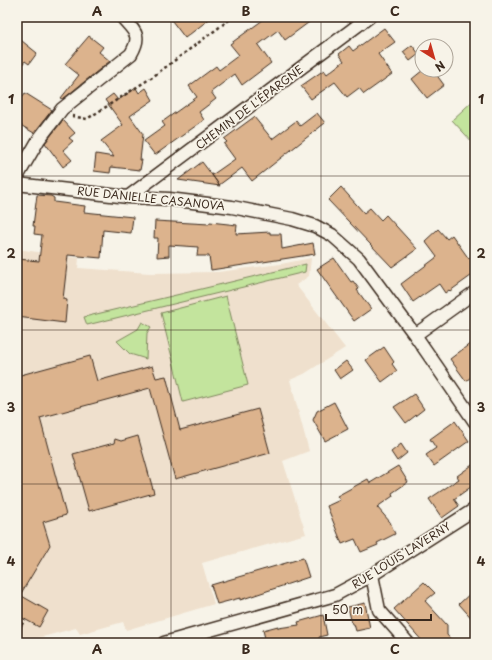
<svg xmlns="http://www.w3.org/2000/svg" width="492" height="660" viewBox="0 0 492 660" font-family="'Playpen Sans',sans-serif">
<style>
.built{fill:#efe0cd}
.green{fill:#c3e49d;stroke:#7f875e}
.building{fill:#dcb38d;stroke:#3b2a1e}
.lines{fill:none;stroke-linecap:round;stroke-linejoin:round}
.minor-casing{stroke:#3b2a1e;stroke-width:15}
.path{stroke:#3b2a1e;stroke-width:2.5;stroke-dasharray:3 3;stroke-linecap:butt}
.minor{stroke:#f7f3e8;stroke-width:12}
.grid{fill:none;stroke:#3b2a1e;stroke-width:1;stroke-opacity:0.55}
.labels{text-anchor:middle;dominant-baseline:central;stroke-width:3.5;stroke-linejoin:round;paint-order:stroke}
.street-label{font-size:11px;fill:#3b2a1e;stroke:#f7f3e8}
.neatline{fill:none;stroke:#3b2a1e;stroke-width:1.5}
.grid-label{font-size:13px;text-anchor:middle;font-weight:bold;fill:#3b2a1e}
</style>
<rect width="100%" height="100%" fill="#f7f3e8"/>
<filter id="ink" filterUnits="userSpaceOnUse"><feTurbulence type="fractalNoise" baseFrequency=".025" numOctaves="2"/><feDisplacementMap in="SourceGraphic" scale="8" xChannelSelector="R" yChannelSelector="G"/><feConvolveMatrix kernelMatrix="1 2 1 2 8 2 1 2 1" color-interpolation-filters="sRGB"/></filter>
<g filter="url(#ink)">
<path class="built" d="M17,249l62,9 -1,10 72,5 68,-1 63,-8 30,-6 -2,18 -13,9 49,63 -41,26 -14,6 19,71 -26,10 23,73 -104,29 12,41 -88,26 -3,-8 -43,12 -4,-6 -49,13 -10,-3z"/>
<path class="green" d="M475,99v46l-23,-25z
M306,264l-1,8 -218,53 -3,-8z
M226,296l22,89 -65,17 -22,-89z
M142,322l9,5 -4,6 -1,26 -16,-5 -13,-13 21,-12z"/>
<path class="building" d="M169,17h43l-27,21z
M267,17h49l-31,23 -7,-10 -20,15 13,18 -29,22 -7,-11 -24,18 5,7 -17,13 5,8 -49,35 -11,-14 21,-15 -3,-4 35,-25 -8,-11 27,-20 3,4 20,-15 -9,-11z
M384,28l11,14 -17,12 14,20 -28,20 -5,-6 -12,9 -12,-15 -24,17 -10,-13 23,-16 3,4 17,-13 -5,-7 10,-8 4,5z
M89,36l14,11 -4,5 11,9 -47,38 -2,-1 18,-23 -14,-11z
M17,37l20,16 -8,11 -4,-3 -8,10z
M412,45l7,9 -9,7 -7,-9z
M423,70h10l11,15 -17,13 -15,-19z
M136,88l3,5 7,-5 7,12 -23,16 13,18 -3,26h2l-2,10 -29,-3 -1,6 -16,-2 2,-17 18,3 -13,-16 22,-16 -18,-25 8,-6 5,6z
M25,93l27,17 -18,23 -17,-10v-18z
M317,113l8,10 -73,58 -10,-13 -23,17 -7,-10 23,-16 -11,-15 3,-2 -3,-3 30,-22 18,22 24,-18 4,5z
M63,120l12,13 -6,5 4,3 -10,9 9,10 -9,7 -18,-24z
M202,162l10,13 8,11 -42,-6z
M341,187l23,26 6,-5 11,12 5,-5 31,34 -25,18 -64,-67z
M37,195l14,1 3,2v4l31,4 -1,6 49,5 -2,16 -28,-3 -2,28 -33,-3 -5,44 4,1 -2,23 -48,-6v-58l22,2 3,-26 -8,-1 1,-8h-2z
M155,221l54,3 1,-2 27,3 -1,9 34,-2v2h11l1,15 31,-6 2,11 -104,16 -2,-14h-12l1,-9 -29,-2v11l-12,1 1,-19h-4z
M438,229l9,10 5,-4 17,24 6,-5v19l-25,18 -1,-1 -4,3 -6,-9 -26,18 -12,-18 36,-27 -12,-16z
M334,258l17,24 2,-1 6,8 -2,1 14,19 -17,12 -37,-52z
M475,340v34l-9,7 -16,-22z
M384,347l10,15 -2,2 5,7 -15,11 -16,-22z
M90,356l7,25 55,-15 4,12 10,-2 14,54 78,-21 12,44 -95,26 -25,-91 -110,30 26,97 -23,7 7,23 -30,50 28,16 -9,16 -22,-12v-81l2,-3 -2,-6v-149z
M346,361l7,9 -13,9 -6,-9z
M414,394l10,15 -18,14 -12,-16z
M334,402l14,27 -23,12 -12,-21 4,-9z
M455,421l14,20 -35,25 -8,-11 10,-7 -6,-9z
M138,436l16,57 -65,18 -16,-57 41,-11 1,-4 6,2z
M401,444l6,9 -10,8 -6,-9z
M475,463v21l-21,15 5,7 -17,12 -13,-19 30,-20 -2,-3z
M398,466l10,16 -16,11 1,3 -16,11 13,15 5,12 -18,9 1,2 -17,7 -6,-13 -13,5 -15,-38 13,-6 -3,-4 31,-17 2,4z
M303,558l6,19 -69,23v-2l-23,6 -6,-19z
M424,582l11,11 -10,8 22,24v10l7,8h-30l-30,-34z
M475,589v33l-16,-18z
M365,603l5,25 -14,3 -2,-7h-2l-4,-17z
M323,615l4,20 -8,2 1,6h-54l-3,-13 15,-4v2l21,-3 -1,-3z"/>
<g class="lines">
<defs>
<path id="minor" d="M17,177l22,-38 23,-30 69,-55c11,-19 4,-22 -9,-37
M17,184l111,13 41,2 63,8 60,12 23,7 17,9 27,24 56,76 60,87
M128,197l241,-180
M415,335l60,-43
M372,575l7,35 29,33
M164,643l171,-48 37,-20 103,-66"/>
</defs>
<use href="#minor" class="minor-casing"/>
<path class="path" d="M72,116l15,3 64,-41 82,-61
M17,623l4,3 4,-7
M17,632l4,-6"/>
<use href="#minor" class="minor"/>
</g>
</g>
<path class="grid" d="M171,17v626M321,17v626M17,176h458M17,330h458M17,484h458"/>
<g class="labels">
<g class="street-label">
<text transform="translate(249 107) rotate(-37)">CHEMIN DE L'ÉPARGNE</text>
<text transform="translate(151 198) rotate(6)">RUE DANIELLE CASANOVA</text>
<text transform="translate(401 555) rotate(-32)">RUE LOUIS LAVERNY</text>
</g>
</g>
<rect width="492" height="660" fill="none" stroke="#f7f3e8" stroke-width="44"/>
<g transform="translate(434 58) rotate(143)"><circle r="19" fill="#f7f3e8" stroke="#aca397"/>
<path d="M0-3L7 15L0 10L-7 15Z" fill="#c8321e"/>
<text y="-6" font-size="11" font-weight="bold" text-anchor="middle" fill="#3b2a1e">N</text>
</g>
<path d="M326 614v6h105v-6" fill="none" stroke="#3b2a1e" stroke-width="2"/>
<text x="332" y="614" font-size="12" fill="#3b2a1e" stroke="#f7f3e8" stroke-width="3" paint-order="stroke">50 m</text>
<rect x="22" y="22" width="448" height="616" class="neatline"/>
<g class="grid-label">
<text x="97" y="16">A</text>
<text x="246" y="16">B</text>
<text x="395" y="16">C</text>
<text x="11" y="104">1</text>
<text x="481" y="104">1</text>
<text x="11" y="258">2</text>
<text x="481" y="258">2</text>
<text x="11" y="412">3</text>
<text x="481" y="412">3</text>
<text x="11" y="566">4</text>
<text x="481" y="566">4</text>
<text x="97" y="654">A</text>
<text x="246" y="654">B</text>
<text x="395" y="654">C</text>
</g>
</svg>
